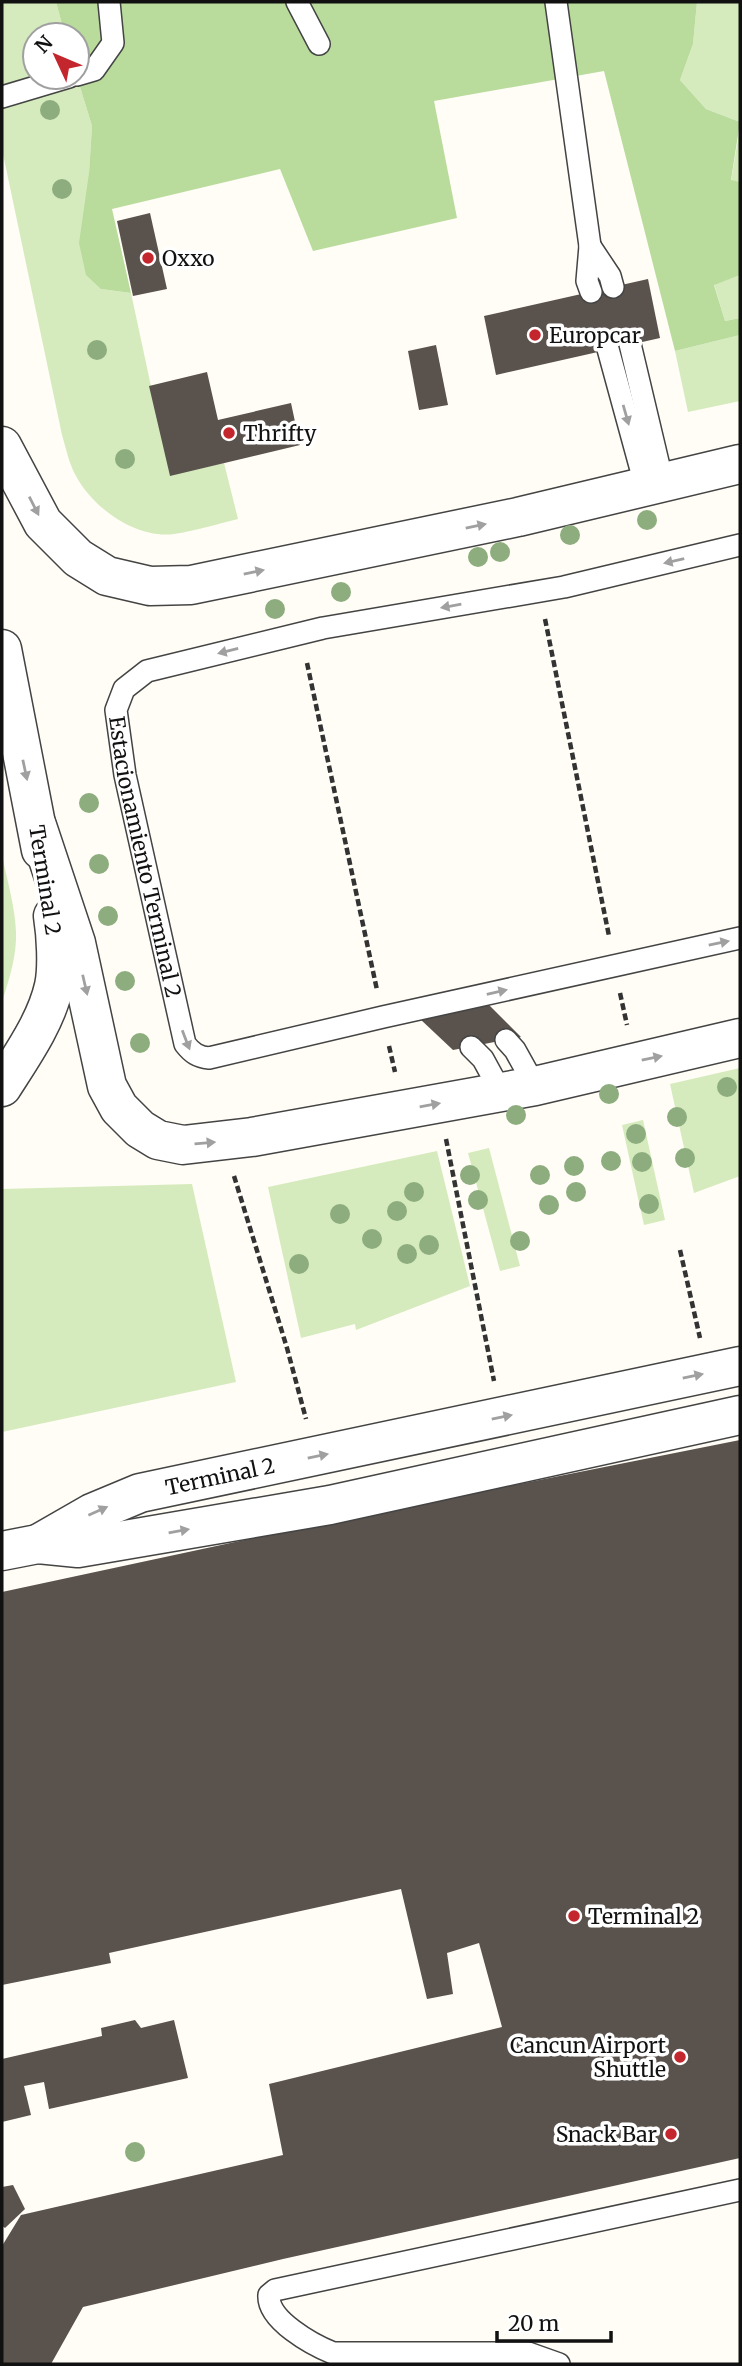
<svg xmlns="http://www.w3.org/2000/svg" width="742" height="2366" font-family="Merriweather,serif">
  <rect width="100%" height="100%" fill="#fffdf5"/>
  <g fill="#d5ebbd">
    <path d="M2,2h54l9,33h-30v42h42l15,49 -3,47 12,116 30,4 39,182 54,-12 14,56c-21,5 -43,12 -64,15 -38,5 -81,-26 -98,-58 -7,-12 -10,-28 -14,-41l-60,-286z"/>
    <polygon points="697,2 740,2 740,122 706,109 680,80 693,44"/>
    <polygon points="740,127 740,182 731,181"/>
    <polygon points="740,275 740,318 725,321 714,284"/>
    <polygon points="740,335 740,401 688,412 675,351"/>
    <path d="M2,855c5,25 13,51 14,77 1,23 -7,48 -14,70z"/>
    <polygon points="740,1068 740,1176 694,1193 670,1084"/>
    <polygon points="643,1120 665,1220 644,1225 622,1125"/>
    <polygon points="489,1148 520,1266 500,1271 468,1153"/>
    <polygon points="437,1151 470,1286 356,1330 355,1324 301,1338 268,1187"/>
    <polygon points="192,1184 236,1382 2,1432 2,1189"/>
  </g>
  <polygon fill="#b9dc9c" points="56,2 697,2 693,44 680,80 706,109 740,122 731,180 740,182 740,275 714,285 725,321 740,318 740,335 675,351 604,71 434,101 457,218 313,251 280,169 112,209 131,293 101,289 86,275 79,243 89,173 92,126 77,77 77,35 65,35"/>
  <g fill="#5a524d">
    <polygon points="150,213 167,289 133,296 117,221"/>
    <polygon points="648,279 660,338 496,375 484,316"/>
    <polygon points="436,345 448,405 419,410 408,351"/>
    <polygon points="207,372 218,420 291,403 300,445 170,476 149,386"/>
    <polygon points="489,1005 521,1037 453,1050 419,1018"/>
    <polygon points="740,1440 740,2158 283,2259 83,2307 51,2364 2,2364 2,2246 21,2215 283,2155 269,2084 502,2027 479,1943 447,1953 453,1994 427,1999 401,1889 109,1953 111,1963 2,1985 2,1592 333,1521"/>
    <polygon points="135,2020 141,2028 174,2020 188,2078 49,2109 44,2082 24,2086 31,2115 2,2122 2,2059 102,2036 101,2028"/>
    <polygon points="13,2185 25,2209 5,2228 2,2226 2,2187"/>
  </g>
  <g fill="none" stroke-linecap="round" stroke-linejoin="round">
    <defs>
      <g id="lane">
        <polyline points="297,2 319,44"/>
        <polyline points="556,2 590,246"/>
        <polyline points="77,75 94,70 113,43 109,2"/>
        <polyline points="2,97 69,77"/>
        <polyline points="591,292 587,281 590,246 610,276 613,287"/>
        <polyline points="630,344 663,483"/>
        <polyline points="608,349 646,488"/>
        <path id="s1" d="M740,545l-176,42 -241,41 -176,43 -23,18 -8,21 9,65 60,269c7,9 13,13 24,14l174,-41 357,-79"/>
        <polyline points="506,1040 515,1050 535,1086"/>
        <polyline points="471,1047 483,1059 501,1092"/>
        <path d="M559,2364l-31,-11h-195c-20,-8 -66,-33 -64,-58l6,-5 465,-100"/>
      </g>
      <g id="street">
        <polyline points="2,446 43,523 78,558 107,576 150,586 191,585 518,517 740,464"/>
        <polyline points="2,649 41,850"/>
        <polyline points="37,826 76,943 107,1086 119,1108 140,1129 158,1140 183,1145 252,1137 535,1086 740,1038"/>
        <path d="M2,1087c19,-30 44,-65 52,-101 4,-19 2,-51 -1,-70"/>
        <path id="s2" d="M38,1544l54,-31 48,-20 600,-127"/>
        <polyline points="2,1551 38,1544 78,1548 330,1505 740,1415"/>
      </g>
    </defs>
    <use href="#lane" stroke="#444" stroke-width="24"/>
    <use href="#street" stroke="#444" stroke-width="41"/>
    <g stroke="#333" stroke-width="4.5" stroke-dasharray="7 3.5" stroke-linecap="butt">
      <polyline points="545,619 609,936"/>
      <polyline points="307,663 377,990"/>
      <polyline points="620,993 627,1025"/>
      <polyline points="389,1046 395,1072"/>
      <polyline points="446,1139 494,1381"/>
      <polyline points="234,1176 287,1348 306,1419"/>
      <polyline points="680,1250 700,1338"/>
    </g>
    <use href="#lane" stroke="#fff" stroke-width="21"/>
    <use href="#street" stroke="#fff" stroke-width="38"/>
  </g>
  <g fill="#8dad7f">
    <circle cx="50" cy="110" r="10"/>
    <circle cx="62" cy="189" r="10"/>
    <circle cx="97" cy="350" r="10"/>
    <circle cx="125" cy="459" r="10"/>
    <circle cx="647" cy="520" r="10"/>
    <circle cx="570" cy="535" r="10"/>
    <circle cx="500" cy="552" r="10"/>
    <circle cx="478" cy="557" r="10"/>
    <circle cx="341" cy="592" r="10"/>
    <circle cx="275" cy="609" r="10"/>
    <circle cx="89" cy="803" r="10"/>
    <circle cx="99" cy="864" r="10"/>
    <circle cx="108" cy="916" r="10"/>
    <circle cx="125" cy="981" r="10"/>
    <circle cx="140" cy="1043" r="10"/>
    <circle cx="727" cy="1087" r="10"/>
    <circle cx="609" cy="1094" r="10"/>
    <circle cx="516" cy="1115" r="10"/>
    <circle cx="677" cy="1117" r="10"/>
    <circle cx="636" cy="1134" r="10"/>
    <circle cx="685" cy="1158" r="10"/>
    <circle cx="611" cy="1161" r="10"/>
    <circle cx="642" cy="1162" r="10"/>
    <circle cx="574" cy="1166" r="10"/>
    <circle cx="470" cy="1175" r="10"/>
    <circle cx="540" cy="1175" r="10"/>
    <circle cx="414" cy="1192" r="10"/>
    <circle cx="576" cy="1192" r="10"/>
    <circle cx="478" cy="1200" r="10"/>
    <circle cx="649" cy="1204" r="10"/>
    <circle cx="549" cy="1205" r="10"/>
    <circle cx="397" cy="1211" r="10"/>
    <circle cx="340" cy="1214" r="10"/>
    <circle cx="372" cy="1239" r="10"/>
    <circle cx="520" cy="1241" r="10"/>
    <circle cx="429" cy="1245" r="10"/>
    <circle cx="407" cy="1254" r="10"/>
    <circle cx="299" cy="1264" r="10"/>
    <circle cx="135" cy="2152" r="10"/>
  </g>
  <defs><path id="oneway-solid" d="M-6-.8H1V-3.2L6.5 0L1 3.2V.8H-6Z" transform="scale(1.75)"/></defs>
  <g fill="#a0a0a0">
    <use href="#oneway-solid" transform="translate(626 415) rotate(74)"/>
    <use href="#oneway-solid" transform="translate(34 506) rotate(63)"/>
    <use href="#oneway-solid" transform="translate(476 526) rotate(-12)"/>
    <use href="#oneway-solid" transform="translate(674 561) rotate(167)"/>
    <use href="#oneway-solid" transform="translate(254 572) rotate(-12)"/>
    <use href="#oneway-solid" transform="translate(451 606) rotate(170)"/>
    <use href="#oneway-solid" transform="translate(228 651) rotate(166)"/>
    <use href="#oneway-solid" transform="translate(25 770) rotate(78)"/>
    <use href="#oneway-solid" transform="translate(719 943) rotate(-12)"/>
    <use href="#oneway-solid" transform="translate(85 985) rotate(77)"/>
    <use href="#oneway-solid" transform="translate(497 992) rotate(-13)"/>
    <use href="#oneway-solid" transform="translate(186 1040) rotate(69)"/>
    <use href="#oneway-solid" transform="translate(652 1058) rotate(-12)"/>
    <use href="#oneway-solid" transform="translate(430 1105) rotate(-10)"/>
    <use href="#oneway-solid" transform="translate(205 1143) rotate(-5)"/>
    <use href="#oneway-solid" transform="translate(693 1376) rotate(-12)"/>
    <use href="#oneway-solid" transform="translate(502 1417) rotate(-12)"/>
    <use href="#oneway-solid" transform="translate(318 1456) rotate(-12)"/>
    <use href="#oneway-solid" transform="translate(98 1511) rotate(-24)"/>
    <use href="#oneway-solid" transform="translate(179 1531) rotate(-10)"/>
  </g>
  <g fill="#c4262e" stroke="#fff" stroke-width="2.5">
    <circle cx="148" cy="258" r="7"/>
    <circle cx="535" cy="335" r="7"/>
    <circle cx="229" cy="433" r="7"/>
    <circle cx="574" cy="1916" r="7"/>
    <circle cx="680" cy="2057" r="7"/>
    <circle cx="671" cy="2134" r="7"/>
  </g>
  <g text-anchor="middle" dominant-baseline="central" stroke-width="7" stroke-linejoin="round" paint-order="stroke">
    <g font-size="21" fill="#111" stroke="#fff" text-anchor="start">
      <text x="162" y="258">Oxxo</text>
      <text x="549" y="335">Europcar</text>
      <text x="243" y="433">Thrifty</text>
      <text x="588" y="1916">Terminal 2</text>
      <text x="666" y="2045" text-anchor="end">Cancun Airport<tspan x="666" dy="24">Shuttle</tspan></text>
      <text x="657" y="2134" text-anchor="end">Snack Bar</text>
    </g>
    <g font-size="21" fill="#111" stroke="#fff">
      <text stroke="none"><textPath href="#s1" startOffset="808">Estacionamiento Terminal 2</textPath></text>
      <text transform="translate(45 880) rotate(81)">Terminal 2</text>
      <text stroke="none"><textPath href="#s2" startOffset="196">Terminal 2</textPath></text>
    </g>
  </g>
  <rect width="742" height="2366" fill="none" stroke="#111111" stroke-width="7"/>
  <g transform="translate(56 56) rotate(314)"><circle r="33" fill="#ffffff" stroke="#a0a0a0" stroke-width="2"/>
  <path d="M0-5L12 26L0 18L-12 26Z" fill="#c4262e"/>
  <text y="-10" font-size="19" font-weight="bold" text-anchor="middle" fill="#111111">N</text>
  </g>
  <path d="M497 2331v10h114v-10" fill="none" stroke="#111111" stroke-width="3.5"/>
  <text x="508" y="2331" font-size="21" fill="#111111" stroke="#ffffff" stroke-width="5" paint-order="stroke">20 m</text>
</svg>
